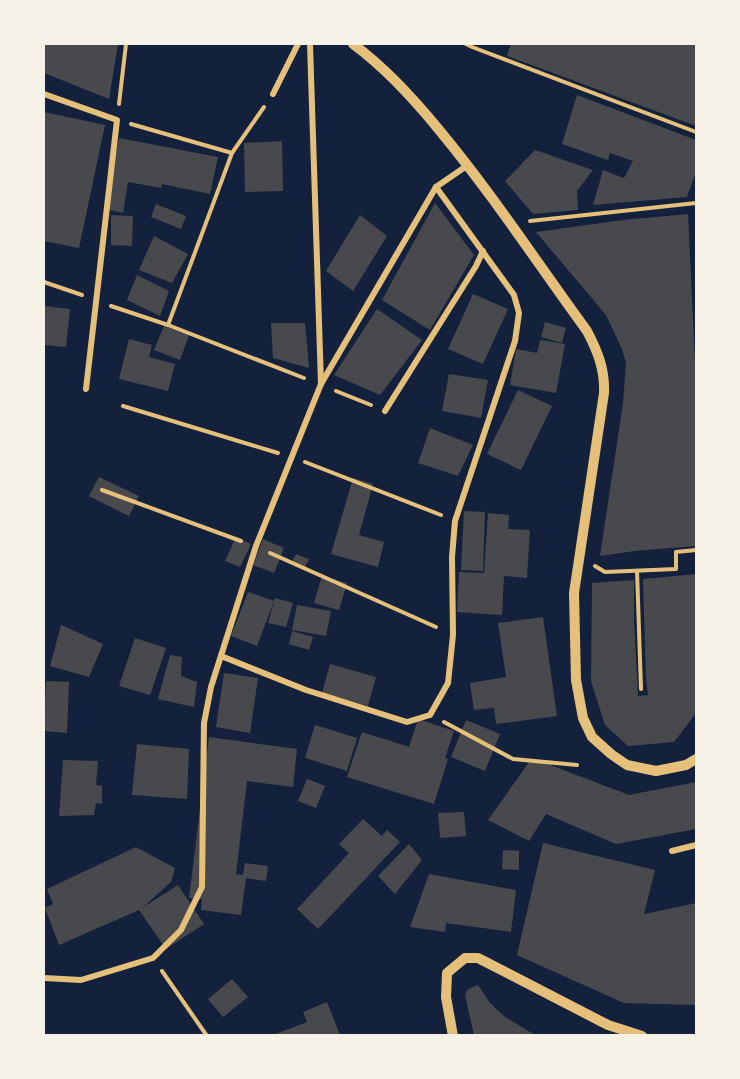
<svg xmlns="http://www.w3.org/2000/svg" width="740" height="1079" font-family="Poppins,sans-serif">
  <rect width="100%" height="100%" fill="#14213d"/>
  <g fill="#48494c">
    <polygon points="44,44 118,44 109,99 44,73"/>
    <polygon points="511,44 696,44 696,126 507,56"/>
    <polygon points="577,95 696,140 696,172 687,197 593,205 603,170 624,178 633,161 610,153 608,160 562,144"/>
    <polygon points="44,112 105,125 79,248 44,241"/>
    <polygon points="119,138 218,157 210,194 162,184 161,188 128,182 123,213 106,209"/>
    <polygon points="282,141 283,191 245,192 244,143"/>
    <polygon points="535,150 593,170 577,191 578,210 533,214 505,181"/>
    <polygon points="435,203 474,255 430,330 382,300"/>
    <polygon points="156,204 186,216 181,229 151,217"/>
    <polygon points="688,214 695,362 696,546 635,551 600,556 623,403 626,363 622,349 606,315 536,232 623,220"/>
    <polygon points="111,215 133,216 132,246 111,245"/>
    <polygon points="360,215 387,236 353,291 326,271"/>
    <polygon points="154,236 188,254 172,283 139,270"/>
    <polygon points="137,275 169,291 160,316 127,300"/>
    <polygon points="473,294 508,309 483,364 448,349"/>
    <polygon points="44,306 70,309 66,347 44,345"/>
    <polygon points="377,309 422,340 380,395 334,375"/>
    <polygon points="545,322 566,328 562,343 541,337"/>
    <polygon points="271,323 305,323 309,368 273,358"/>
    <polygon points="164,326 189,335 180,360 154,350"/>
    <polygon points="129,339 152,345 149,357 175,364 168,391 119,379"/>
    <polygon points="540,340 565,344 556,393 510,385 516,349 537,353"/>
    <polygon points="449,374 488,380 481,418 442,411"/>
    <polygon points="518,390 552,406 521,470 487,454"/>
    <polygon points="430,428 473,445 458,476 418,463"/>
    <polygon points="99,477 139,496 129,516 89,496"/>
    <polygon points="353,478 373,484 359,535 384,542 378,567 331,554"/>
    <polygon points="464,511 485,512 483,571 461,570"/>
    <polygon points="488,513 509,515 508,529 530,530 527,578 504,576 502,615 457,612 459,572 484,573"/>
    <polygon points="236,537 251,544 240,567 225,561"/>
    <polygon points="263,539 284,548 274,573 253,565"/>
    <polygon points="296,554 309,559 304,569 291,564"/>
    <polygon points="696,574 696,713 674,742 628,746 605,725 591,681 592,583 634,580 634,620 638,696 648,695 646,678 643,579"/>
    <polygon points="322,576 347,583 339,610 314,603"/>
    <polygon points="248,592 274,601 257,646 231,636"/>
    <polygon points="275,598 293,603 286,627 268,623"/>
    <polygon points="297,605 331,611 326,636 292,630"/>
    <polygon points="543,617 557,716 496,724 494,708 474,710 470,683 506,677 498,623"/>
    <polygon points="61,625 103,644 89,677 50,666"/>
    <polygon points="292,631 313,637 309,650 289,644"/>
    <polygon points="135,638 166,648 150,695 119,686"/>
    <polygon points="170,655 182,657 181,676 197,682 194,707 158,699"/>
    <polygon points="330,664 376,677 368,706 322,693"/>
    <polygon points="224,673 258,678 250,733 216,727"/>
    <polygon points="46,681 69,682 67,733 44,731"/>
    <polygon points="418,719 454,731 445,758 448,759 434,804 347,777 362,732 409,747"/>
    <polygon points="466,720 500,734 485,771 451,757"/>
    <polygon points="315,725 357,738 347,771 305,758"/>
    <polygon points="209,737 297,749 293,787 247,781 236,874 243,875 245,863 268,866 266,881 246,878 241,915 201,910 202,899 189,898"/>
    <polygon points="137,744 189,749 187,799 132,795"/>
    <polygon points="532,758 629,795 696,782 696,829 616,844 546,814 529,841 488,820"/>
    <polygon points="63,760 98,761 96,785 102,786 102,804 96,803 94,815 59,816"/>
    <polygon points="307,779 325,786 316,808 298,801"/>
    <polygon points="464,812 466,836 440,838 438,813"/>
    <polygon points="363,819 382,836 387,830 400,842 318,929 297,909 349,853 339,844"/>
    <polygon points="543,843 655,870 644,914 696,903 696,1005 624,1003 517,955"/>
    <polygon points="409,844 422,860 395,894 378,876"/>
    <polygon points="136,847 175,868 171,882 142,908 178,885 204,924 166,949 139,910 59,945 45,908 53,904 47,889"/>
    <polygon points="503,850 519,851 519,870 502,869"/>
    <polygon points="429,874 516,890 511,932 446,923 445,932 410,927"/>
    <polygon points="232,979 248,997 223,1017 208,999"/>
    <polygon points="478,985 490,1003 505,1017 535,1035 474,1035 465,995 468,989"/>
    <polygon points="327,1002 340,1035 273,1035 307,1022 303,1012"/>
  </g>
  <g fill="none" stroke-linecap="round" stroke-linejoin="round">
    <g stroke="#e5c07b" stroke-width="4">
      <polyline points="466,44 472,47 696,132"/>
      <polyline points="119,104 126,44"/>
      <polyline points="131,124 232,153"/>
      <polyline points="530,221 696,203"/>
      <polyline points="44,282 82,295"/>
      <polyline points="111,306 168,325 304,378"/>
      <polyline points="168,325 232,153 264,107"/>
      <polyline points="336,391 371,405"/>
      <polyline points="123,406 278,453"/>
      <polyline points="305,462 441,515"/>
      <polyline points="102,490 241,541"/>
      <polyline points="270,553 436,627"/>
      <polyline points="595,566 605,572 676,569 676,552 696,550"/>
      <polyline points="637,571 641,689"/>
      <polyline points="444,722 513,759 577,765"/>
      <polyline points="162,971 207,1036"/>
    </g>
    <g stroke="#e5c07b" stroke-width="6">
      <polyline points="310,44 321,384"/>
      <polyline points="44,94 117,120 86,389"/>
      <polyline points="273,94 298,44"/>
      <polyline points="385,411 476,266 483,251"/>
      <polyline points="221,656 306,690 407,722 430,715 448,683 453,635 452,557 455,521 515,341 519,313 514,295 436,187"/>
      <polyline points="672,851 696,845"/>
      <polyline points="44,978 81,980 153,958 181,930 202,887 204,723 211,687 256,546 321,384 436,187 468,165"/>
    </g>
    <g stroke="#e5c07b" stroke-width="10">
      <path d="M353,44c34,25 61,55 87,87 53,64 98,133 147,200 11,21 18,39 17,62l-30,200 2,87 7,38 9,19 19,17 16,11 29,6 30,-6 10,-6"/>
      <polyline points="453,1036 446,997 447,973 465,958 478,958 608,1025 642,1036"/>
    </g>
  </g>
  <rect width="740" height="1079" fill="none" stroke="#f6f1e7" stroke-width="90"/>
</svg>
